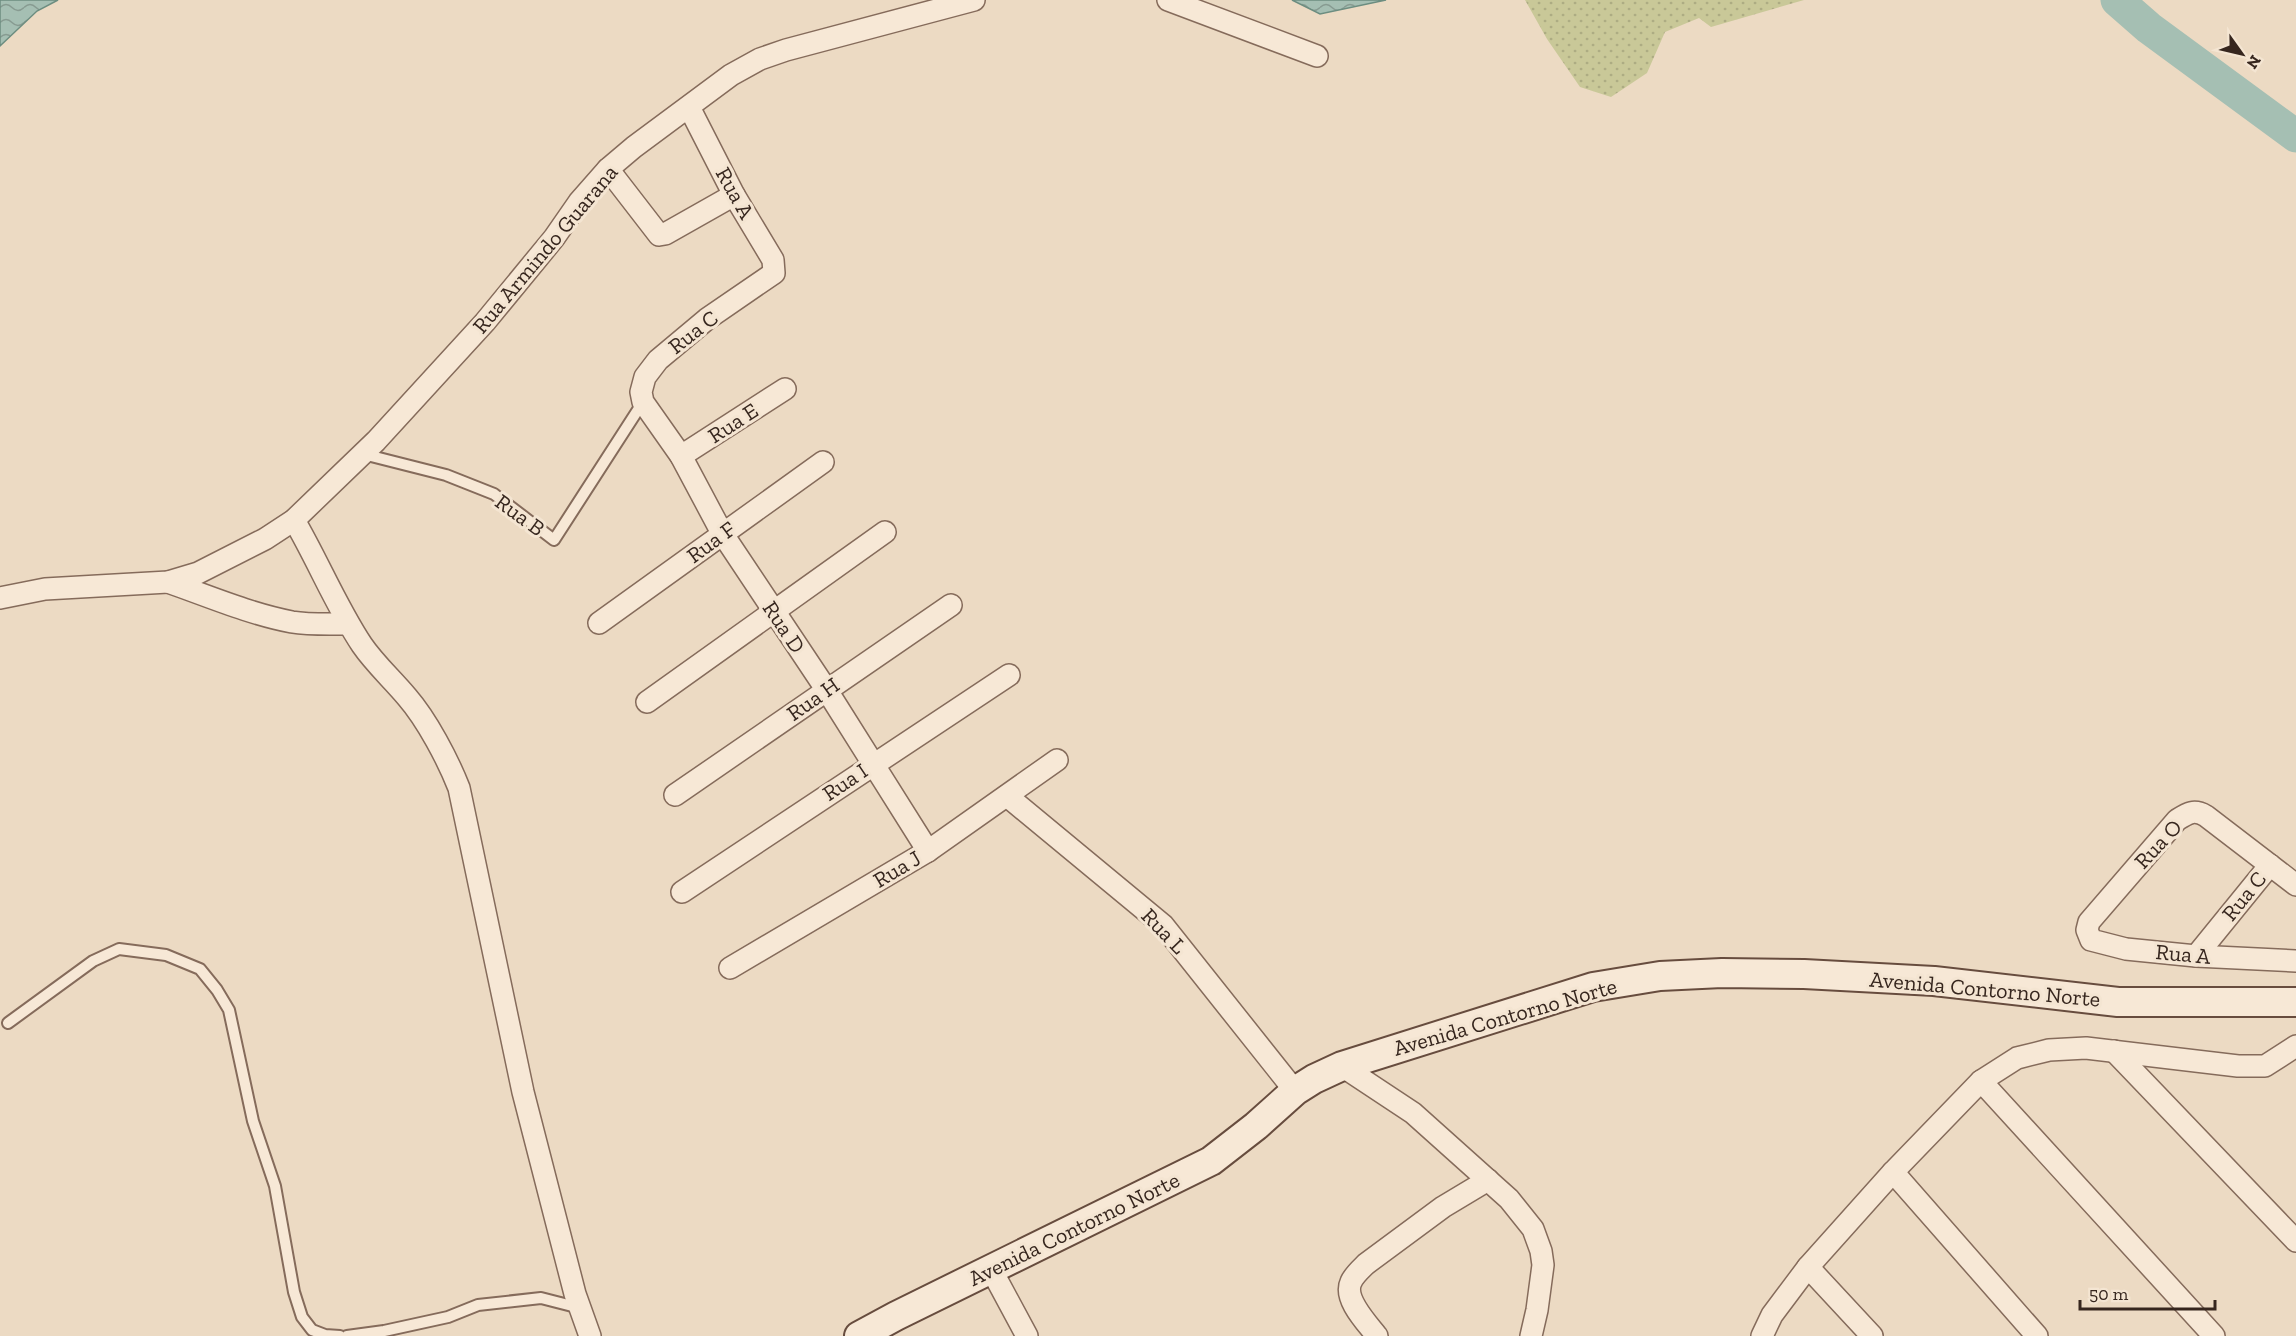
<svg xmlns="http://www.w3.org/2000/svg" width="2296" height="1336" font-family="'Zilla Slab',serif">
  <defs>
    <pattern id="park-dots" width="8" height="8" patternUnits="userSpaceOnUse" patternTransform="scale(1.5)"><rect width="8" height="8" fill="#c9c898"/><path d="M2 2h.1M6 6h.1" fill="none" stroke="#adac83" stroke-width="1.8" stroke-linecap="round"/></pattern>
    <pattern id="water-waves" width="16" height="10" patternUnits="userSpaceOnUse" patternTransform="scale(1.5)"><rect width="16" height="10" fill="#a5bfb3"/><path d="M0 5q4-4 8 0t8 0" fill="none" stroke="#879b91"/></pattern>
  </defs>
  <rect width="100%" height="100%" fill="#ecdac3"/>
  <polygon fill="url(#park-dots)" points="1525,0 1804,0 1711,27 1699,18 1665,32 1647,73 1611,97 1580,87 1547,39"/>
  <g fill="url(#water-waves)" stroke="#6c8d80" stroke-width="1.5">
    <polygon points="0,0 58,0 37,11 0,46"/>
    <polygon points="1292,0 1386,0 1320,14"/>
  </g>
  <g fill="none" stroke-linecap="round" stroke-linejoin="round">
    <polyline stroke="#a5bfb3" stroke-width="33" points="2117,0 2149,28 2296,136"/>
    <defs>
      <g id="lane">
        <polyline points="363,454 446,475 494,494 554,540 643,402"/>
        <polyline points="8,1023 93,961 119,949 166,955 200,969 217,990 229,1010 253,1121 275,1186 294,1292 302,1317 312,1330 325,1335 340,1336"/>
        <polyline points="347,1336 384,1331 448,1317 478,1305 541,1298 580,1308"/>
      </g>
      <g id="street">
        <polyline points="1168,0 1317,56"/>
        <polyline points="689,107 734,195 773,260 774,273 707,319 658,360 645,377 641,392 643,402 681,456 722,533 826,689 928,851"/>
        <polyline points="608,169 659,235 665,234 734,195"/>
        <polyline points="681,456 785,389"/>
        <path d="M294,520c24,41 42,86 68,125 13,19 30,34 45,52 20,23 41,63 52,91l64,304 52,202 15,42"/>
        <path d="M168,582c40,14 82,32 124,40 18,3 37,2 56,2"/>
        <polyline points="0,598 45,589 168,582 198,573 265,539 294,520 376,441 485,322 554,238 579,202 608,169 634,147 731,75 760,59 786,50 974,0"/>
        <polyline points="599,623 823,462"/>
        <polyline points="647,702 885,532"/>
        <polyline points="675,795 951,605"/>
        <polyline points="1007,796 1163,925 1295,1091"/>
        <path d="M2296,885l-90,-69c-12,-7 -18,-3 -29,4l-88,102 -2,8 4,10 35,9 70,7 100,5"/>
        <polyline points="682,892 1009,675"/>
        <polyline points="2196,956 2270,865"/>
        <polyline points="730,968 928,851 1057,760"/>
        <polyline points="2114,1051 2296,1241"/>
        <polyline points="1342,1066 1413,1113 1509,1199 1533,1229 1541,1251 1543,1265 1537,1310 1531,1336"/>
        <polyline points="1981,1081 2214,1336"/>
        <polyline points="1893,1172 2037,1336"/>
        <polyline points="1808,1267 1872,1336"/>
        <polyline points="991,1269 1027,1336"/>
        <path d="M1377,1336c-10,-13 -34,-37 -26,-54 3,-7 10,-13 15,-18l77,-57 45,-27"/>
        <polyline points="1762,1336 1772,1315 1808,1267 1893,1172 1981,1081 2017,1058 2049,1050 2086,1048 2238,1066 2265,1066 2296,1046"/>
      </g>
      <polyline id="secondary" points="859,1336 896,1316 1211,1161 1256,1126 1295,1091 1314,1079 1342,1066 1593,987 1660,976 1722,973 1804,974 1934,981 2118,1002 2296,1002"/>
    </defs>
    <use href="#lane" stroke="#856b5b" stroke-width="14"/>
    <use href="#street" stroke="#856b5b" stroke-width="24"/>
    <use href="#secondary" stroke="#674c3e" stroke-width="32"/>
    <use href="#lane" stroke="#f7e8d6" stroke-width="10"/>
    <use href="#street" stroke="#f7e8d6" stroke-width="21"/>
    <use href="#secondary" stroke="#f7e8d6" stroke-width="28"/>
  </g>
  <g text-anchor="middle" dominant-baseline="central" stroke-width="6" stroke-linejoin="round" paint-order="stroke">
    <g font-size="22" fill="#36261e" stroke="#f4e5d2">
      <text transform="translate(735 193) rotate(61)">Rua A</text>
      <text transform="translate(545 249) rotate(-50)">Rua Armindo Guarana</text>
      <text transform="translate(693 332) rotate(-38)">Rua C</text>
      <text transform="translate(733 423) rotate(-33)">Rua E</text>
      <text transform="translate(520 515) rotate(36)">Rua B</text>
      <text transform="translate(711 542) rotate(-36)">Rua F</text>
      <text transform="translate(784 627) rotate(56)">Rua D</text>
      <text transform="translate(813 699) rotate(-35)">Rua H</text>
      <text transform="translate(845 782) rotate(-34)">Rua I</text>
      <text transform="translate(2158 844) rotate(-47)">Rua O</text>
      <text transform="translate(897 869) rotate(-31)">Rua J</text>
      <text transform="translate(2244 896) rotate(-51)">Rua C</text>
      <text transform="translate(1164 931) rotate(46)">Rua L</text>
      <text transform="translate(2183 954) rotate(5)">Rua A</text>
      <text transform="translate(1985 989) rotate(5)">Avenida Contorno Norte</text>
      <text transform="translate(1505 1017) rotate(-16)">Avenida Contorno Norte</text>
      <text transform="translate(1074 1229) rotate(-26)">Avenida Contorno Norte</text>
    </g>
  </g>
  <g transform="translate(2242 54) rotate(124)" stroke="#f4e5d2" stroke-width="4.5" paint-order="stroke">
  <path d="M0-4.5L10 22L0 15L-10 22Z" fill="#36261e"/>
  <text y="-9" font-size="16" font-weight="bold" text-anchor="middle" fill="#36261e">N</text>
  </g>
  <path d="M2080 1300v9h135v-9" fill="none" stroke="#36261e" stroke-width="3"/>
  <text x="2089" y="1300" font-size="18" fill="#36261e" stroke="#f4e5d2" stroke-width="4.5" paint-order="stroke">50 m</text>
</svg>
